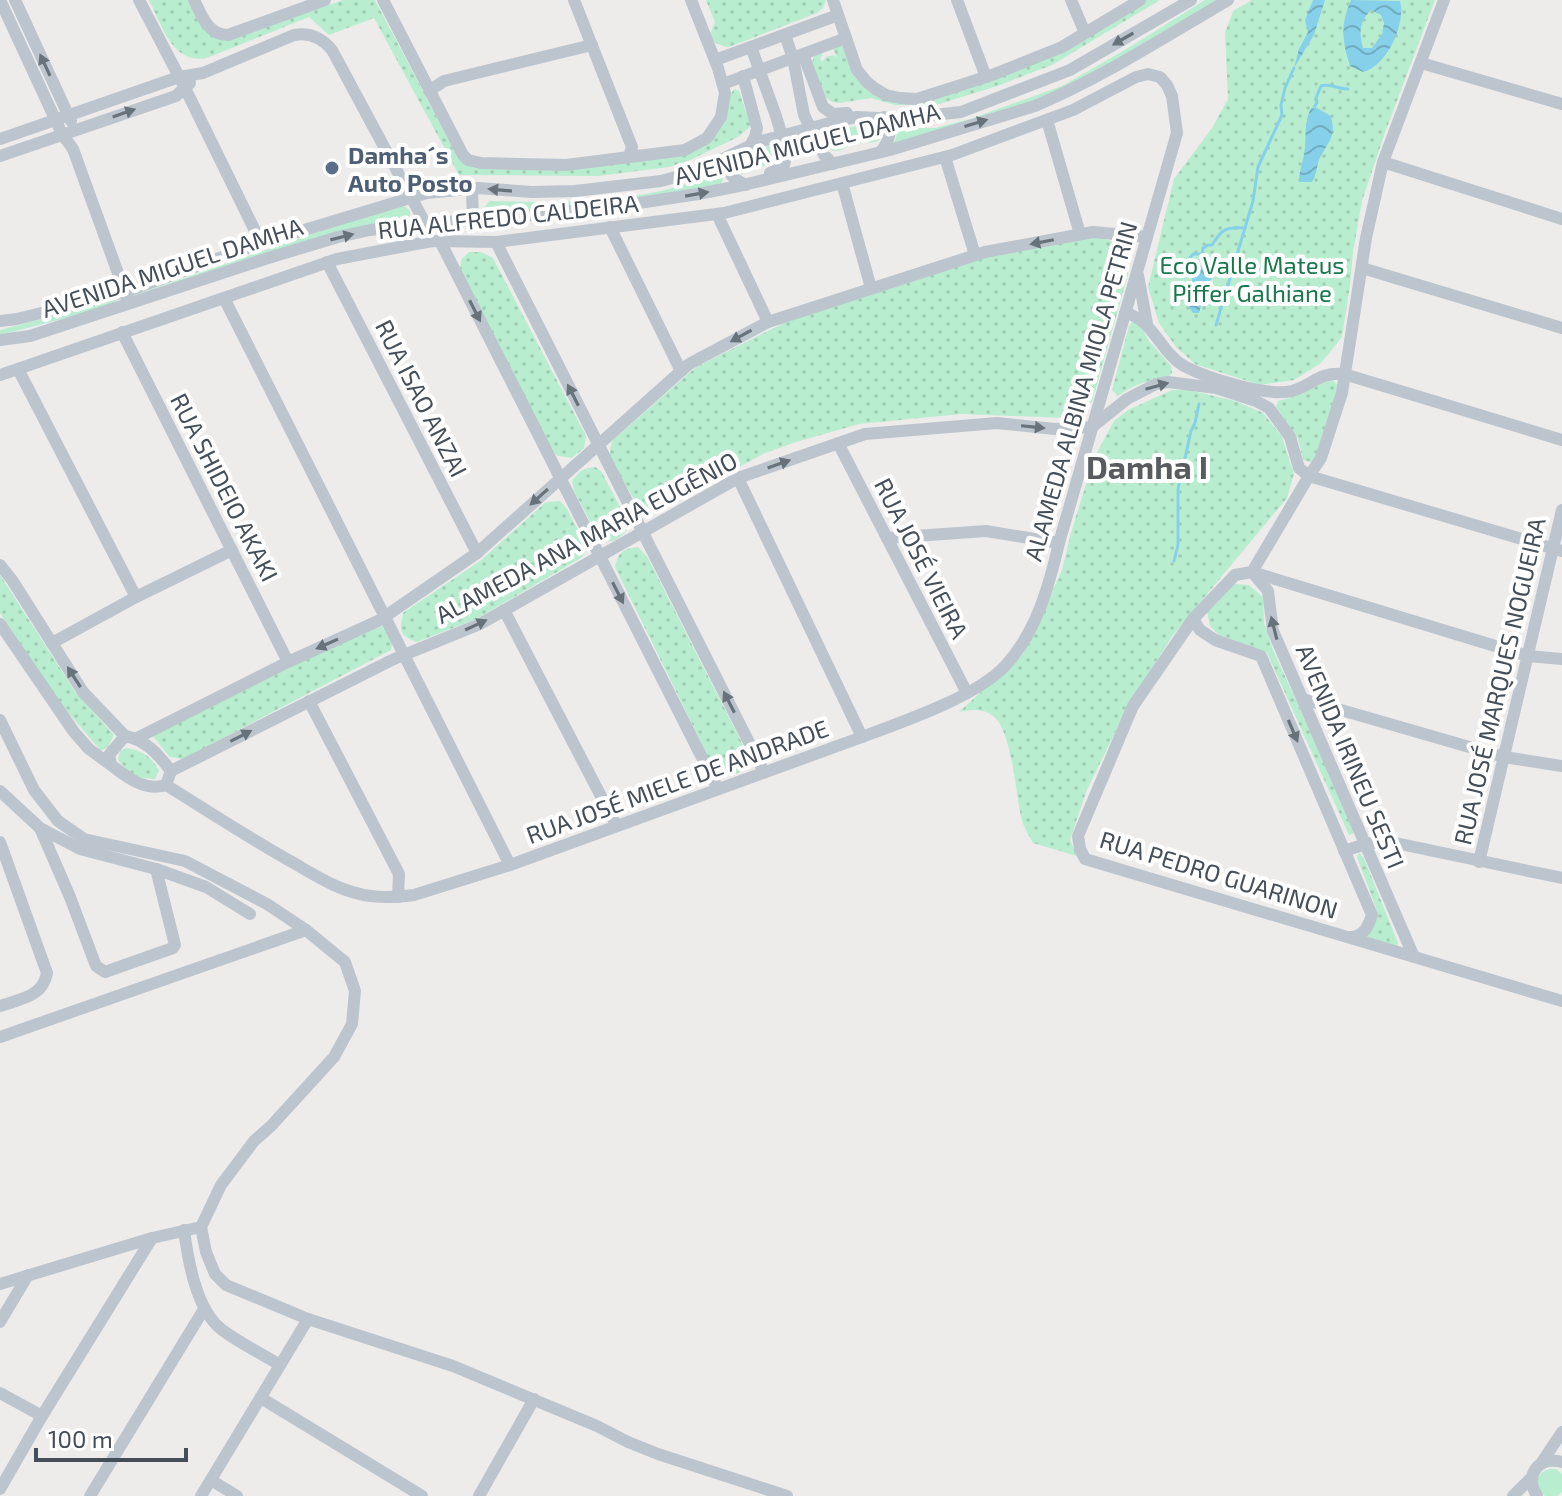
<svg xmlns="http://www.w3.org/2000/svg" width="1562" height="1496" font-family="'Exo 2',sans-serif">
  <defs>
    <pattern id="park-dots" width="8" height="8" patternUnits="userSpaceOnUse" patternTransform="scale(2)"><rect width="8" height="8" fill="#b9edcf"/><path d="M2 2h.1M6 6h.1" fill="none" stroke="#a0cdb4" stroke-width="1.8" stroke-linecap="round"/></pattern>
    <pattern id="water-waves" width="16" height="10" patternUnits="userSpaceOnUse" patternTransform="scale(2)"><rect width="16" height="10" fill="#86d1e9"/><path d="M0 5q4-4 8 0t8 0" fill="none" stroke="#6facc0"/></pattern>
  </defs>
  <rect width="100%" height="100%" fill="#eeebeb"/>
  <g fill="#b9edcf">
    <polygon points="1205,0 1217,0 1132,53 1031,104 893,144 896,138 897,129 899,128 935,128 970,119 1062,86 1128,48"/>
    <path d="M863,126c8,0 14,0 20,6 -1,2 0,4 -2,6 -5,7 -18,4 -26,5 -9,3 -15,11 -24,7 -7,-3 -8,-10 -11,-16l13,-5z"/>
    <path d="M769,145c9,2 14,9 7,17l-35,12 -6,-4 1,-7 24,-11z"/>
    <path d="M717,169l5,2 2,7 -4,7 -24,7 -211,22c-1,-6 0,-9 5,-13 59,2 130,2 187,-14 14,-5 27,-12 40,-18z"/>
    <polygon points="399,206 405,207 410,211 410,217 407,222 134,301 132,296 324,230"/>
    <polygon points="115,300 117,305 0,335 0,330"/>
    <path d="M1550,1469h6l6,5v18l-5,4h-12l-7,-7c-1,-11 0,-17 12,-20z"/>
  </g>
  <g fill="url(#park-dots)">
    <path d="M149,0h40l11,22 32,16 111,-38h32l81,154 5,7 12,5 221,-16 40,-61 5,2 12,35 -13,11 -50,24 -19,6 -71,9 -139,-1 -85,-157 -45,17 -20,-18 -102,41c-35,7 -45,-33 -58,-58z"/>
    <path d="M706,0h120l-3,8 -6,5 -88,34c-8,-1 -20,-5 -18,-15 1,-4 3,-7 4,-10z"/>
    <polygon points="1146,0 1160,0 1052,65 1000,85 936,105 895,105 871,98 840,103 832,102 825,97 812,62 814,56 821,53 823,55 820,58 822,62 826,57 833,55 837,57 833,49 842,45 854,73 896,101 1080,41"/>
    <polygon points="1252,0 1435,0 1386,130 1362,201 1353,252 1350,285 1342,337 1321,363 1294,380 1260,385 1195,364 1176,347 1159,323 1148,287 1174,179 1212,128 1228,99 1225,33 1233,11"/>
    <path d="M1081,238c6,0 15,-1 21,0 17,3 24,21 26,36l-36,128 -27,16 -104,-4 -102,10 -63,18 -31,11 -109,59 -15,-1 -32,-54 3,-16 84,-74 90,-45 200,-65z"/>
    <polygon points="469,252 481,252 493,258 586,436 584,448 572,458 558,456 551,451 460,271 461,260"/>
    <path d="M1133,321l8,6 8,14 22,25 1,7 -4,5c-18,1 -35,7 -50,18l-6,-6 17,-64z"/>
    <polygon points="1327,380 1332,380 1337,384 1337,391 1316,460 1311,462 1303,460 1298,439 1276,407 1278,401 1303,394"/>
    <path d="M1172,390h16l47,11 28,12 19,24 12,37 -7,24 -114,137 -44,69 -43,88 -16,48 7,16 -44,-13c-4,-8 -9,-15 -11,-23 -7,-24 -9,-94 -32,-106 -10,-6 -20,-4 -31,-2l64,-58 39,-84 9,-37 23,-75 20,-37 14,-11z"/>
    <path d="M595,467l6,4 25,47 1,12c-10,10 -14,14 -28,9l-25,-48 -2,-10c7,-10 11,-13 23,-14z"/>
    <path d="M560,501l7,8 21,40 -7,9 -105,61 -59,23c-19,-7 -17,-11 -14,-29l77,-52 66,-59z"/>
    <path d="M638,547l10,11 98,193 2,8 -4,11c-12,6 -17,8 -29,1l-100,-204c3,-15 8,-18 23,-20z"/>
    <polygon points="0,575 76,693 114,735 108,747 101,751 59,702 0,613"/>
    <polygon points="1233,584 1249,585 1263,597 1264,622 1273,650 1357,832 1349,835 1267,653 1262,650 1219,635 1210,626 1207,612"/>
    <polygon points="384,626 393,639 391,650 183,759 170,757 152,735 162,728 369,630"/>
    <path d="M127,748c16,3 25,9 32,23l-4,8c-18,0 -26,-6 -37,-19l2,-9z"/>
    <polygon points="1359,853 1364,858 1398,943 1397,947 1366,937 1376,908 1357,857"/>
  </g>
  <g fill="url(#water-waves)" fill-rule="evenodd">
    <polygon points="1313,0 1325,0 1314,35 1294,68 1299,49 1308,32 1305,20"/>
    <path d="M1351,0l49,1c1,5 2,9 1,13 -1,21 -17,53 -38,58l-13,-6c-8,-27 -10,-40 1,-66zM1371,10l10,5 3,8 -2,11 -10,14h-9c-4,-16 -4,-26 8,-38z"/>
    <path d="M1311,108h6l14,8c5,21 -1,23 -10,40 -5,8 -3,17 -9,26h-13c0,-10 3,-17 5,-27 3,-17 -1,-31 7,-47z"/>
    <path d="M1203,265l9,7v5l-8,17 -5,19h-6l-3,-4c-1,-10 2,-34 5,-43z"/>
  </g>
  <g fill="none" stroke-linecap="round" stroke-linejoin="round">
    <g stroke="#86d1e9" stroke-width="3">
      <path d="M1314,108l3,-6 -1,-4 5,-12c9,-3 17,3 27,3"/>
      <path d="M1193,270l-4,-7v-4l4,-5h9l1,-6 5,-3h4c10,-16 13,-18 33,-17"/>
      <polyline points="1216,325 1253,201 1258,167 1282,115 1281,105 1285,88 1294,68"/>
      <polyline points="1174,561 1178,545 1178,489 1191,431 1195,423 1199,404"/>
    </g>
    <g stroke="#bcc5ce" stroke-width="12">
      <polyline points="0,0 62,134 73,149 127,298"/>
      <polyline points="15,0 71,121"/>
      <polyline points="139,0 185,88 261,243"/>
      <path d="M194,0c8,16 14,35 34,35l97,-35"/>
      <polyline points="383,0 463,155 468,160 481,163 566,165 685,150 707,138 721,117 725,93 718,68 691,0"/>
      <polyline points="574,0 632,147 629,157"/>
      <polyline points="833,0 857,70 866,81 874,88 886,95 900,98 917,99 992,75 1062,47 1140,0"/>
      <polyline points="957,0 986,77"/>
      <polyline points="1071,0 1085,33"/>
      <polyline points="785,35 793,58 804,115 824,155 833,164"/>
      <polyline points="751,47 776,116 787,153 784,165 781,168 770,173"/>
      <polyline points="803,54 823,107 833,114 847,113"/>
      <polyline points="715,60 838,15"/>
      <polyline points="1421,63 1562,104"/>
      <polyline points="743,76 757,128 755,137 750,146"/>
      <polyline points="723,84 846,38"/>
      <polyline points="429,91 444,81 592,45"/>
      <polyline points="1047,120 1080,234"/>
      <path d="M0,139l179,-62 24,-4 91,-38c16,-3 28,3 38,15l93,173"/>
      <path d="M881,152c8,-12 11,-19 8,-33l-5,-2"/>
      <path d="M731,155c-9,14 1,24 15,30"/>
      <polyline points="0,156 176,96 190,83"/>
      <polyline points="945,157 975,255"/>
      <polyline points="1383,162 1562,219"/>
      <polyline points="842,183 871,288"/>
      <polyline points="472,189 473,220"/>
      <polyline points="717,214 768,322"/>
      <polyline points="610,227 681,371"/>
      <polyline points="440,241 718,789"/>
      <polyline points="496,242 764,772"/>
      <polyline points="327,262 477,553"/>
      <polyline points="1362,268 1562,328"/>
      <polyline points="1138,275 1147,324"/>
      <polyline points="224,298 510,865"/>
      <path d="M1125,313c28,6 35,39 59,53 23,12 83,31 108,25 22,-6 25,-19 52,-17l218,66"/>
      <polyline points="0,321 17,319 125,292 261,243 427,193 478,188 532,192 575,191 661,181 698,171 758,142 837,121 857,117 898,119 961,112 1070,70 1191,0"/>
      <polyline points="122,332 288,662"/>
      <path d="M0,340l30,-4 235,-77 73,-22 32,-7 55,-7 70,-4 124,-13 79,-12 41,-8 151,-36 145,-44c68,-29 130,-69 193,-106"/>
      <polyline points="18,369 136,597"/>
      <path d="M0,375l337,-116 95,-18 64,1 228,-29 228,-58 121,-45 63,-33 12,-3 12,3 7,8 5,11 5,37 -118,410c-10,43 -23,90 -54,123 -29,31 -103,56 -143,71l-352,128 -96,30c-15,2 -29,3 -43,1 -29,-3 -55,-20 -79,-34 -43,-24 -84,-51 -126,-77"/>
      <polyline points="838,443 967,693"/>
      <polyline points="738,478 862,737"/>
      <polyline points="887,538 986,531 1059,543"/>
      <polyline points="0,565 12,580 83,692 125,736"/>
      <polyline points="1252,572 1309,476 1321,458 1342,393 1366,238 1383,162 1444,0"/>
      <polyline points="1252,572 1268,591 1273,631 1414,957"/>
      <polyline points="504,610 616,825"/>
      <path d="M1193,619l7,11 15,10 46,16 111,259c-4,12 -9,23 -23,22"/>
      <polyline points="0,624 74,732 89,749 111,765"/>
      <polyline points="52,643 136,597 232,550"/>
      <polyline points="1562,659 1528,656 1252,572 1235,575 1193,619 1133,706 1078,836 1080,849 1085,859 1562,1001"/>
      <polyline points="1303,699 1504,757 1562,766"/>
      <polyline points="309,701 399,874 398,897"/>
      <polyline points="0,720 34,790 58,821 84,839 185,861 267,904 306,930 345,962 355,991 352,1024 334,1057 271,1126 254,1141 221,1185 201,1227 206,1252 215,1274 226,1285 308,1319 453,1366 597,1426 628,1442 658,1454 787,1496"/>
      <path d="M125,736c21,4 33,18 46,35l-5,14c-21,7 -39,-8 -55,-20l-2,-10z"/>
      <polyline points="137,738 288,662 380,620 477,553 689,364 768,322 985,252 1093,232 1147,237"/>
      <polyline points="171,771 394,659 480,624 738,478 865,434 997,423 1055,429 1092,427 1127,399 1156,384 1168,382 1216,388 1256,401 1269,408 1290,437 1299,468 1309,476 1562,551"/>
      <polyline points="0,791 40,828 80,849 156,869 206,887 250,914"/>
      <polyline points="40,828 70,897 96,966 105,972 173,948 175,945 156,869"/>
      <path d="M0,842l47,131c-4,24 -27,26 -47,33"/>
      <polyline points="1344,851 1366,844 1386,841 1562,878"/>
      <polyline points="1479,862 1562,510"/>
      <polyline points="0,1037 306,930"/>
      <path d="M184,1230c4,30 12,79 37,99 18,14 40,24 59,36"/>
      <polyline points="0,1284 152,1238 201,1227"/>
      <polyline points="0,1322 28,1275"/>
      <polyline points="0,1393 42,1416"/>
      <polyline points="261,1398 422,1496"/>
      <polyline points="1542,1462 1562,1432"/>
      <polyline points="211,1480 237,1496"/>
      <polyline points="0,1489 42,1416 152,1238"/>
      <polyline points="90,1496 204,1309"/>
      <polyline points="201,1496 308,1319"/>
      <polyline points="479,1496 534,1399"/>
      <polyline points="1513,1496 1532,1477"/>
      <path d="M1537,1496c-13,-21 1,-40 25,-34"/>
    </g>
  </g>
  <defs><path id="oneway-solid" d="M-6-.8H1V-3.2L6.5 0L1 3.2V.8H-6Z" transform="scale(2)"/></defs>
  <g fill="#68727b">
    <use href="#oneway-solid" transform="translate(1123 39) rotate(150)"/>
    <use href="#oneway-solid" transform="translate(45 65) rotate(-115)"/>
    <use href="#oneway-solid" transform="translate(124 113) rotate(-19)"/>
    <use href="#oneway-solid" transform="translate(976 123) rotate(-17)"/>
    <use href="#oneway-solid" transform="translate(500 190) rotate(-175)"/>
    <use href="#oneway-solid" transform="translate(697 194) rotate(-10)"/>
    <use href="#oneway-solid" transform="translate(342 237) rotate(-14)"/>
    <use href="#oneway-solid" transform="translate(1042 242) rotate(169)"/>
    <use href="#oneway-solid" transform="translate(475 311) rotate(63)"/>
    <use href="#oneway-solid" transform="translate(741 336) rotate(151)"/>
    <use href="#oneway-solid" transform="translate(1157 386) rotate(-16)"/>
    <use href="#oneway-solid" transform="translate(573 395) rotate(-117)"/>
    <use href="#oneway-solid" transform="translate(1033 427) rotate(6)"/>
    <use href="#oneway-solid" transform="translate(779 464) rotate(-19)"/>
    <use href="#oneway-solid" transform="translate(539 497) rotate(138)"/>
    <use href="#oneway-solid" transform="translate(618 593) rotate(63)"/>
    <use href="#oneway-solid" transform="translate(476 625) rotate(-25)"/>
    <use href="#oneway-solid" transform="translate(1274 628) rotate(-104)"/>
    <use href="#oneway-solid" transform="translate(327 644) rotate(156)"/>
    <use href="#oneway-solid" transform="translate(74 677) rotate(-123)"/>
    <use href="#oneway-solid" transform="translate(729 702) rotate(-117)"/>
    <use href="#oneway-solid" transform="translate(1293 731) rotate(67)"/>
    <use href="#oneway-solid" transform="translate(241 736) rotate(-27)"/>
  </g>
  <circle fill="#5c6f8a" stroke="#fff" stroke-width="3" cx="332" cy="168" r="8"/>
  <g text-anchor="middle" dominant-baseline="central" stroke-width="8" stroke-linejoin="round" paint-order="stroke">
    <g font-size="24" fill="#444e58" stroke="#fff">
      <text transform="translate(807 143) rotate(-14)">AVENIDA MIGUEL DAMHA</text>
      <text transform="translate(508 216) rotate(-6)">RUA ALFREDO CALDEIRA</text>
      <text transform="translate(172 267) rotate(-18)">AVENIDA MIGUEL DAMHA</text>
      <text transform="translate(1080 391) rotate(-74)">ALAMEDA ALBINA MIOLA PETRIN</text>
      <text transform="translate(422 398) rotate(63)">RUA ISAO ANZAI</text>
      <text transform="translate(225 487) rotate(63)">RUA SHIDEIO AKAKI</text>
      <text transform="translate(586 537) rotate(-28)">ALAMEDA ANA MARIA EUGÊNIO</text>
      <text transform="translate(922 558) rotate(63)">RUA JOSÉ VIEIRA</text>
      <text transform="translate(1499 681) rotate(-77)">RUA JOSÉ MARQUES NOGUEIRA</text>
      <text transform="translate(1351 756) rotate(67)">AVENIDA IRINEU SESTI</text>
      <text transform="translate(677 781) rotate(-20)">RUA JOSÉ MIELE DE ANDRADE</text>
      <text transform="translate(1219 874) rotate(17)">RUA PEDRO GUARINON</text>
    </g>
    <g font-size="24" font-weight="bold" fill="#4e5e75" stroke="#fff" text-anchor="start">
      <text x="348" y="154">Damha´s<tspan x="348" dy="28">Auto Posto</tspan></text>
    </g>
    <g font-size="24" fill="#18774b" stroke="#fff">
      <text x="1252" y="264">Eco Valle Mateus<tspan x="1252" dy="28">Piffer Galhiane</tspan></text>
    </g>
    <g font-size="32" font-weight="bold" fill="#585c60" stroke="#fff">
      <text x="1147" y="466">Damha I</text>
    </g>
  </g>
  <path d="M36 1448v12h150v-12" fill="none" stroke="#444e58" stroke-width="4"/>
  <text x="48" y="1448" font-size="24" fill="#444e58" stroke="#ffffff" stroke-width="6" paint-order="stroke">100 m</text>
</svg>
